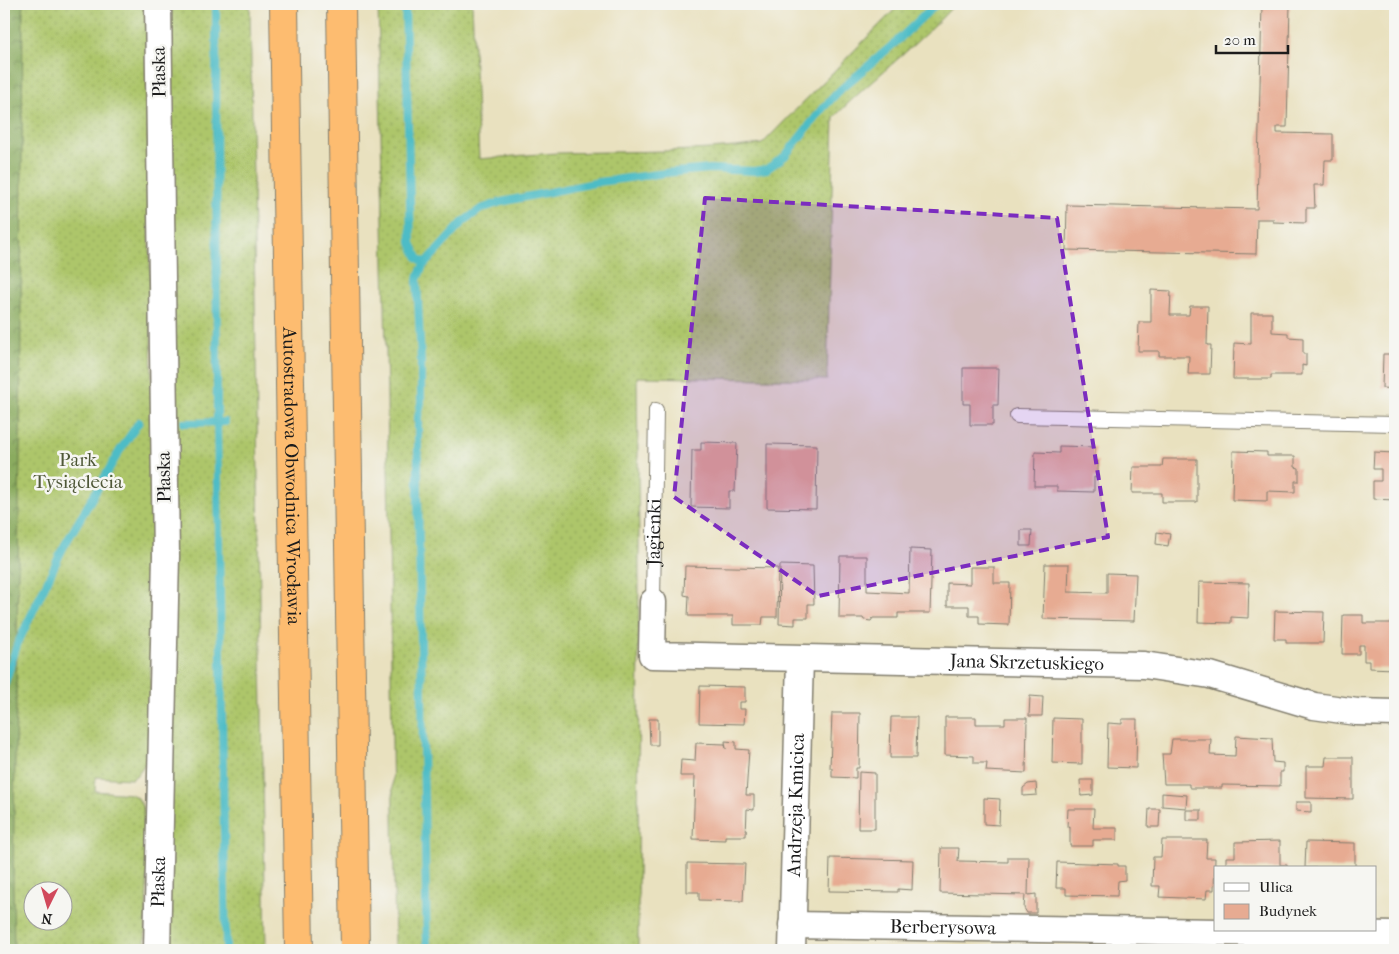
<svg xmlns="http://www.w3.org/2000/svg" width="1399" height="954" font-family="'IM FELL French Canon',serif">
  <defs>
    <pattern id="grass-dots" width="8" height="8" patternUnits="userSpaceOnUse" patternTransform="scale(1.25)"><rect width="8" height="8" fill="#adc66b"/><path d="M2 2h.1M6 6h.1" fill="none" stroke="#94aa5c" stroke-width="1.8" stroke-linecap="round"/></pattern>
    <pattern id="forest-crowns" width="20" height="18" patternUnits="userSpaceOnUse" patternTransform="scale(1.25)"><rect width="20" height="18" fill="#8aab5f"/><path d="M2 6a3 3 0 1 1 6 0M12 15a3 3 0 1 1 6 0" fill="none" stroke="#708a4e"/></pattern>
  </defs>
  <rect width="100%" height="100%" fill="#f6f6f2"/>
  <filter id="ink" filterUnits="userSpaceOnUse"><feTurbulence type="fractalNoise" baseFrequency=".02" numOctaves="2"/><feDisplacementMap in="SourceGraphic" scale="10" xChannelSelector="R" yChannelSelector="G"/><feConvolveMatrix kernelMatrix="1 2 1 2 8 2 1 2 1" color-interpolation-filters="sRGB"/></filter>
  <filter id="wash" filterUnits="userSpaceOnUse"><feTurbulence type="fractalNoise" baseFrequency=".0096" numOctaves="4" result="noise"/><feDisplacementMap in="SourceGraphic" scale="20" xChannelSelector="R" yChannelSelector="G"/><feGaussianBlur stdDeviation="1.12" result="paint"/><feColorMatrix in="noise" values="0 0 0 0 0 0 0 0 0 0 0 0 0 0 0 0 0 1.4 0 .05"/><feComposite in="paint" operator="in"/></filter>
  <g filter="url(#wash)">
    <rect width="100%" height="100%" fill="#e9e1bf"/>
    <g fill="url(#grass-dots)" stroke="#647144" fill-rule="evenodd">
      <path d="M4,4h142l8,512 -5,242 -12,17 -6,4 -35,-2 -1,14 36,3 7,4 11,22 -4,130h-141zM32,892h30v30h-30z"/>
      <polygon points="169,4 250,4 266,950 167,950"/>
      <path d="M378,4h94l7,155c26,-2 53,-5 80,-6 68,-2 135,0 203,-9l138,-140h55c-37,41 -82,74 -121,113l-7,263 -190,-3 2,169 -1,404h-243l-8,-556z"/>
    </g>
    <polygon fill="url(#forest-crowns)" stroke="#53643e" points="4,4 23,4 20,449 13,884 14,950 4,950"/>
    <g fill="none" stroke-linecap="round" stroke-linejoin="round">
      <g stroke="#4ebcc6" stroke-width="8">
        <polyline points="216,4 217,422 226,950"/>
        <polyline points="405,4 411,243 418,258 425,263"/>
        <polyline points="184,423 225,422"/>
        <polyline points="4,686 17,645 63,548 119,452 139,422"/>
        <polyline points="427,950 418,493 418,417 421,403 421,362 417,280 423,266 464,221 481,209 501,202 599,182 665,173 710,169 755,171 767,169 785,156 823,108 841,89 896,42 936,4"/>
      </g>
    </g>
    <g id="blocks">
      <g fill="#e7ab92">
        <polygon points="1262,4 1290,4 1287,127 1277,127 1277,133 1333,134 1333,160 1325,160 1324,185 1314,185 1315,208 1306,208 1306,223 1273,222 1273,219 1257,219 1256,254 1066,250 1067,205 1257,209"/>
        <polygon points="1151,290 1171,291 1170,315 1189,315 1190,306 1208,306 1207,345 1211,345 1210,374 1188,374 1189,356 1159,356 1159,351 1138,351 1139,322 1151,322"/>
        <polygon points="1251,313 1272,313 1272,332 1288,333 1288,337 1303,338 1303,354 1306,354 1306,366 1302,365 1302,375 1271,375 1271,379 1233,379 1234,343 1251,344"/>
        <polygon points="1383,354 1395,354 1395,389 1382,388"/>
        <polygon points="963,368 999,368 998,405 993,405 993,425 970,425 970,404 963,404"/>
        <polygon points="701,442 737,443 735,491 729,491 729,508 691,507 692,450 701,450"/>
        <polygon points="767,444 817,445 816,509 767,508"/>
        <polygon points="1059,446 1095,447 1095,461 1098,461 1098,478 1094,477 1094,492 1057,491 1057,486 1034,486 1035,452 1059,453"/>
        <polygon points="1233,451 1267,452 1267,456 1295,456 1295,467 1299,468 1299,481 1295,481 1295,492 1267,491 1267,501 1232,500"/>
        <polygon points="1374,452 1395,453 1395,500 1373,499 1373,481 1381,481 1381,469 1373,469"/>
        <polygon points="1163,459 1197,459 1197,502 1162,502 1162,493 1132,493 1133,467 1162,467"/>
        <polygon points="1021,530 1032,530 1031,546 1021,546"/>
        <polygon points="1157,532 1170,534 1168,546 1156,544"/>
        <polygon points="910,549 932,550 930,613 898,613 898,618 873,618 871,621 864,620 863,618 839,618 840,556 867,556 867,591 909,593"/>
        <polygon points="1045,564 1069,564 1068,592 1107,593 1107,573 1136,574 1134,621 1043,619"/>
        <polygon points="780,565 813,566 814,604 808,604 808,618 795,618 795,625 779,624"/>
        <polygon points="685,566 778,568 777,617 763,617 762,625 733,625 733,616 688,616 689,596 684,595"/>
        <polygon points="970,567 994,567 994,583 1010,583 1009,625 979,624 979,616 969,616 969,606 947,606 947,583 970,584"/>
        <polygon points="1199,582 1249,583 1248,618 1231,617 1231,623 1198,622"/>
        <polygon points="1275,611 1324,612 1323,643 1286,643 1286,639 1274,639"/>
        <polygon points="1343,615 1363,615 1363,623 1395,623 1395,669 1369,668 1369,661 1364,661 1364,645 1359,645 1359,654 1342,654"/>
        <polygon points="700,686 745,687 745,702 739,702 739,709 745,709 744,724 699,723"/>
        <polygon points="1030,696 1043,697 1042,716 1029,716"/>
        <polygon points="832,713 860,713 859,768 856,768 856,778 832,777 832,768 830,768"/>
        <polygon points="891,717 917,717 916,758 890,758"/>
        <polygon points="945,717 976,717 976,724 1005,724 1005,718 1027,718 1026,773 986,771 987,763 974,763 974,756 945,755"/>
        <polygon points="1053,718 1082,719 1082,764 1052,763"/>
        <polygon points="649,719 658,719 658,745 650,745"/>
        <polygon points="1122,719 1137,719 1136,768 1107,767 1108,723 1122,724"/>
        <polygon points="1236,736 1272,738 1273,762 1283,763 1283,772 1280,772 1280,786 1222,785 1222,788 1191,788 1189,787 1189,784 1164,784 1162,754 1170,754 1172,739 1211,739 1210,755 1235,756"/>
        <polygon points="725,741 736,742 736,749 749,750 746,795 754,795 754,810 747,809 746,836 725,836 725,840 693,839 695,776 680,776 681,760 695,761 696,743 725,744 726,749"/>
        <polygon points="1326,757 1353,757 1353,799 1306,798 1306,766 1325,766"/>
        <polygon points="859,772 875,773 875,829 858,829"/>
        <polygon points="1080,780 1093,780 1093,795 1081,796"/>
        <polygon points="1036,783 1037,795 1023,796 1023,788 1028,784"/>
        <polygon points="1162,793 1187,795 1186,808 1162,806"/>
        <polygon points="984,798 1000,799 999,825 984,824"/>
        <polygon points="1296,802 1311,802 1311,812 1296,811"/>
        <polygon points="1068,809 1094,809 1093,828 1117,828 1117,840 1093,840 1093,846 1070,846 1070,826 1067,827"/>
        <polygon points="1149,809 1160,809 1159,827 1148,827"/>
        <rect x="1186" y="810" width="15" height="10"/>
        <polygon points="1162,840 1207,840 1206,858 1215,858 1214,890 1207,890 1206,899 1159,897 1160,886 1152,886 1153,857 1161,857"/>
        <polygon points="1280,841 1280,865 1287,865 1287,868 1226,868 1226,857 1235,857 1235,842"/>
        <polygon points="1306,842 1355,843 1355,868 1305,868"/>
        <polygon points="941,848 959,848 958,861 1008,862 1008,857 1029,857 1028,895 1036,894 1036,913 1027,913 1024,908 1025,895 940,893"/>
        <polygon points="830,858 913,860 912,890 898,889 898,892 829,891"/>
        <polygon points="1057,862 1118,864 1118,866 1125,866 1125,880 1118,881 1117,896 1066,895 1066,888 1056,888"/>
        <polygon points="687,863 745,864 743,901 699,900 699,892 687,892"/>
      </g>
    </g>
  </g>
  <g filter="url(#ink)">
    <use href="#blocks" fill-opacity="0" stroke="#827e6e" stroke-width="1"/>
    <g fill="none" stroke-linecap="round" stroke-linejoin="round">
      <defs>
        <g id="service">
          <polyline points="1017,416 1395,424"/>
          <path id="s1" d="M653,602l3,-192"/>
        </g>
        <g id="minor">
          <path id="s2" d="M653,602l-1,53 492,10 66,10 104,31 43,6 38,1"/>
          <path id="s3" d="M792,925l603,10"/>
          <path id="s4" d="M157,950l9,-394 -8,-552"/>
          <path id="s5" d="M792,950l8,-291"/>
        </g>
        <g id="motorway">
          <path id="s6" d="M284,4l15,946"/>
          <polyline points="341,4 355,950"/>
        </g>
      </defs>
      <use href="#service" stroke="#827e6e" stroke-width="16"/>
      <use href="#minor" stroke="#827e6e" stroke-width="29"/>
      <use href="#motorway" stroke="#827e6e" stroke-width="30"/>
      <use href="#service" stroke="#fff" stroke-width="14"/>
      <use href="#minor" stroke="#fff" stroke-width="26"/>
      <use href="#motorway" stroke="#fdbc70" stroke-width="28"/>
    </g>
  </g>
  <path fill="#7b2cbf" fill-opacity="0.2" stroke="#7b2cbf" stroke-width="4" stroke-dasharray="10 6" stroke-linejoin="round" d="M705,198l352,20 51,319 -290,59 -144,-99z"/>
  <g text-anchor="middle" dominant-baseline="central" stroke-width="5" stroke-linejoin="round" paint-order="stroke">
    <g font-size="19" fill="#1c1c1c" stroke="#f6f6f2">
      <text transform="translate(159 72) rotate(-91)">Płaska</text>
      <text transform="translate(164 477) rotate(-91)">Płaska</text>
      <text stroke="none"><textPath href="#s6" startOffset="472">Autostradowa Obwodnica Wrocławia</textPath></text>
      <text stroke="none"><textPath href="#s1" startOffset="70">Jagienki</textPath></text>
      <text stroke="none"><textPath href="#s2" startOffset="428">Jana Skrzetuskiego</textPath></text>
      <text stroke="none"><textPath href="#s5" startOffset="145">Andrzeja Kmicica</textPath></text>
      <text stroke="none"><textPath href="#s4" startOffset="68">Płaska</textPath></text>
      <text stroke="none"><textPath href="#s3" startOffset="151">Berberysowa</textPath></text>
    </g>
    <g font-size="19" fill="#4f5838" stroke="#f6f6f2">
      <text x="78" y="460">Park<tspan x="78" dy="22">Tysiąclecia</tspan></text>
    </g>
  </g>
  <rect width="1399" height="954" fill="none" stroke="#f6f6f2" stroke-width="20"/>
  <rect x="1214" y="866" width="162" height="65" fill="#f6f6f2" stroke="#9f9f9c"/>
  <rect x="1224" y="883" width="25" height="8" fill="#ffffff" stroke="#9f9f9c"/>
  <text x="1259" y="892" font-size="15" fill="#1c1c1c">Ulica</text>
  <rect x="1224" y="904" width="25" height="15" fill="#e7ab92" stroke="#9f9f9c"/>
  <text x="1259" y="916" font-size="15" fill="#1c1c1c">Budynek</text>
  <g transform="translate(48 906) rotate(185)"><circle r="24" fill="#f6f6f2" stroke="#9f9f9c"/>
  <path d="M0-4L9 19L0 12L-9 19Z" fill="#d1495b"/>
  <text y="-8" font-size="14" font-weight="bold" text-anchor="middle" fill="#1c1c1c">N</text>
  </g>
  <path d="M1216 45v8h72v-8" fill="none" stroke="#1c1c1c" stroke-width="2.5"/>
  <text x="1224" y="45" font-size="15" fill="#1c1c1c" stroke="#f6f6f2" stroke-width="4" paint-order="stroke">20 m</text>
</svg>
